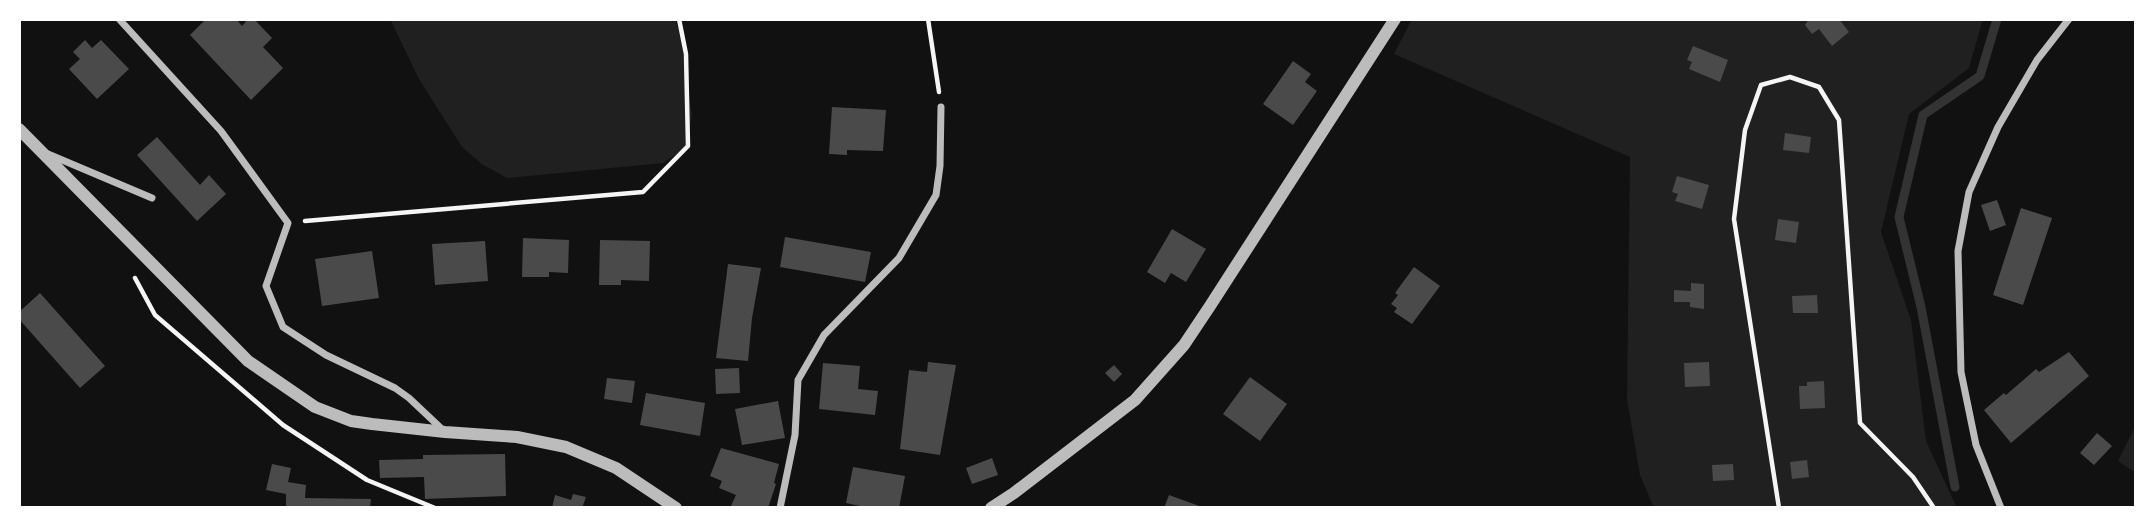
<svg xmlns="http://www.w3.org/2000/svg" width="2155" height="527" font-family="'DM Sans',sans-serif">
  <rect width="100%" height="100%" fill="#111"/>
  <g fill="#202020">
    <polygon points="390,19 675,19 681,39 692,115 686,148 663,163 507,178 482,164 462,147 419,79"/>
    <polygon points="1412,19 1983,19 1969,68 1909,114 1881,232 1911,320 1926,441 1957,508 1654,508 1640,475 1627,399 1630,157 1394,54"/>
    <polygon points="2136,425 2136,473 2118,461"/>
  </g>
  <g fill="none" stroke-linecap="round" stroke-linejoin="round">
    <polyline stroke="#333" stroke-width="9" points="1955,487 1921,307 1899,217 1923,115 1980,76 1997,19"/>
  </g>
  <g fill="#4a4a4a">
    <polygon points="206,19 236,19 242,26 248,19 254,19 272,38 263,47 283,68 251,100 190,35"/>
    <polygon points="1809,19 1839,19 1849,32 1832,46 1819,29 1812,34 1805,25"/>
    <polygon points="85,40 92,48 101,40 129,69 97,99 69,69 80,59 73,52"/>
    <polygon points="1693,46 1728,60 1720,82 1689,69 1692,62 1687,60"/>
    <polygon points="1293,61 1311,74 1305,82 1317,91 1293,125 1263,104"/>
    <polygon points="832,107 886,110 883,151 847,150 847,155 829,154"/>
    <polygon points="1785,133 1811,137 1809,153 1783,150"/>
    <polygon points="157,137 200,185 209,175 226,194 197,221 137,155"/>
    <polygon points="1677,176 1709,185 1702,209 1675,201 1678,194 1672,192"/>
    <polygon points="1997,200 2006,225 1990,231 1981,205"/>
    <polygon points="2021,208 2052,218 2023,305 1993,295"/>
    <polygon points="1778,219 1799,222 1796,243 1775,240"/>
    <polygon points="1172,229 1206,249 1186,282 1171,273 1165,283 1147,272"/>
    <polygon points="785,237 871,252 865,282 780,267"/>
    <polygon points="523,238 569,240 568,273 549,272 549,277 522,277"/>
    <polygon points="600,240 650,241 649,281 621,280 621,285 599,285"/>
    <polygon points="485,241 488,281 435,285 432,244"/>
    <polygon points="372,251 379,298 322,306 315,259"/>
    <polygon points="728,264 761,268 752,318 748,361 716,358"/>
    <polygon points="1414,267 1440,286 1412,324 1394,312 1397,308 1391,304 1398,295 1395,293"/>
    <polygon points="1691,283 1704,284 1704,309 1690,307 1690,302 1674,302 1674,290 1691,291"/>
    <polygon points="40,293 105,366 80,388 19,319 19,312"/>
    <polygon points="1817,295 1818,313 1793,313 1792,296"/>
    <polygon points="2069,352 2089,376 2011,443 1984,410 2004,393 2006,395 2036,369 2039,372"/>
    <polygon points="928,362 956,365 940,455 900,449 909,370 927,372"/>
    <polygon points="1709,362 1710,386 1685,387 1684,363"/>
    <polygon points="823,363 860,366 858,389 878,391 875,415 819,409"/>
    <polygon points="1114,365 1122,374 1114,382 1105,373"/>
    <polygon points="739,368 740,393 716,394 715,369"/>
    <polygon points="1250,377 1287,404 1260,441 1223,414"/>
    <polygon points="607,378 635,381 632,403 604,399"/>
    <polygon points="1824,381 1825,408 1800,409 1799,386 1807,386 1807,382"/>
    <polygon points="646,393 705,403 700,436 640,425"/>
    <polygon points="778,401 785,438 742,445 735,409"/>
    <polygon points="2097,433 2112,446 2094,465 2080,453"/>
    <polygon points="721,448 779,464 774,483 776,484 768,508 730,508 736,495 719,488 722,481 710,476"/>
    <polygon points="505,454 506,496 425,499 424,477 380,478 379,460 423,459 423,455"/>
    <polygon points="992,458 998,475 972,484 966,468"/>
    <polygon points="1807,460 1809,477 1792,479 1790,462"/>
    <polygon points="272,464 291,468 288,482 306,485 305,498 371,499 370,508 286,508 286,494 266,490"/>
    <polygon points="1733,464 1734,480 1713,481 1712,465"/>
    <polygon points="853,467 905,476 899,508 869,508 846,503"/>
    <polygon points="573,494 586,497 582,508 552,508 555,495 571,500"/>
    <polygon points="1169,495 1202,507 1202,508 1164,508"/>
  </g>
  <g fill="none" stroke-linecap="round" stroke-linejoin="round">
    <g stroke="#f5f5f5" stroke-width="4.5">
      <polyline points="928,19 939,92"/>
      <polyline points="305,221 643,192 688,146 686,54 679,19"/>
      <polyline points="135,278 155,315 283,425 367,480 435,508"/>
      <polyline points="1779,508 1734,219 1745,130 1761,85 1790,77 1819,87 1839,120 1860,423 1913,477 1934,508"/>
    </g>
    <g stroke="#bcbcbc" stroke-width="7">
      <polyline points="119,19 221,131 288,223 266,286 283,327 326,355 395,388 409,398 444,431"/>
      <polyline points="48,154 152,198"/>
      <polyline points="780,508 795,435 798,380 824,335 899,258 936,195 940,166 941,107"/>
      <polyline points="2001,508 1976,445 1961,372 1958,251 1969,192 1998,127 2037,60 2069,19"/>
    </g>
    <g stroke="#bcbcbc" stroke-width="12">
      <polyline points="19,129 248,361 315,407 351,421 372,424 445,432 517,437 566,447 616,468 676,508"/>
      <polyline points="991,508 1014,493 1135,400 1184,345 1210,306 1395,19"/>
    </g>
  </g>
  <rect width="2155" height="527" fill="none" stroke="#ffffff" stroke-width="42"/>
</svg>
